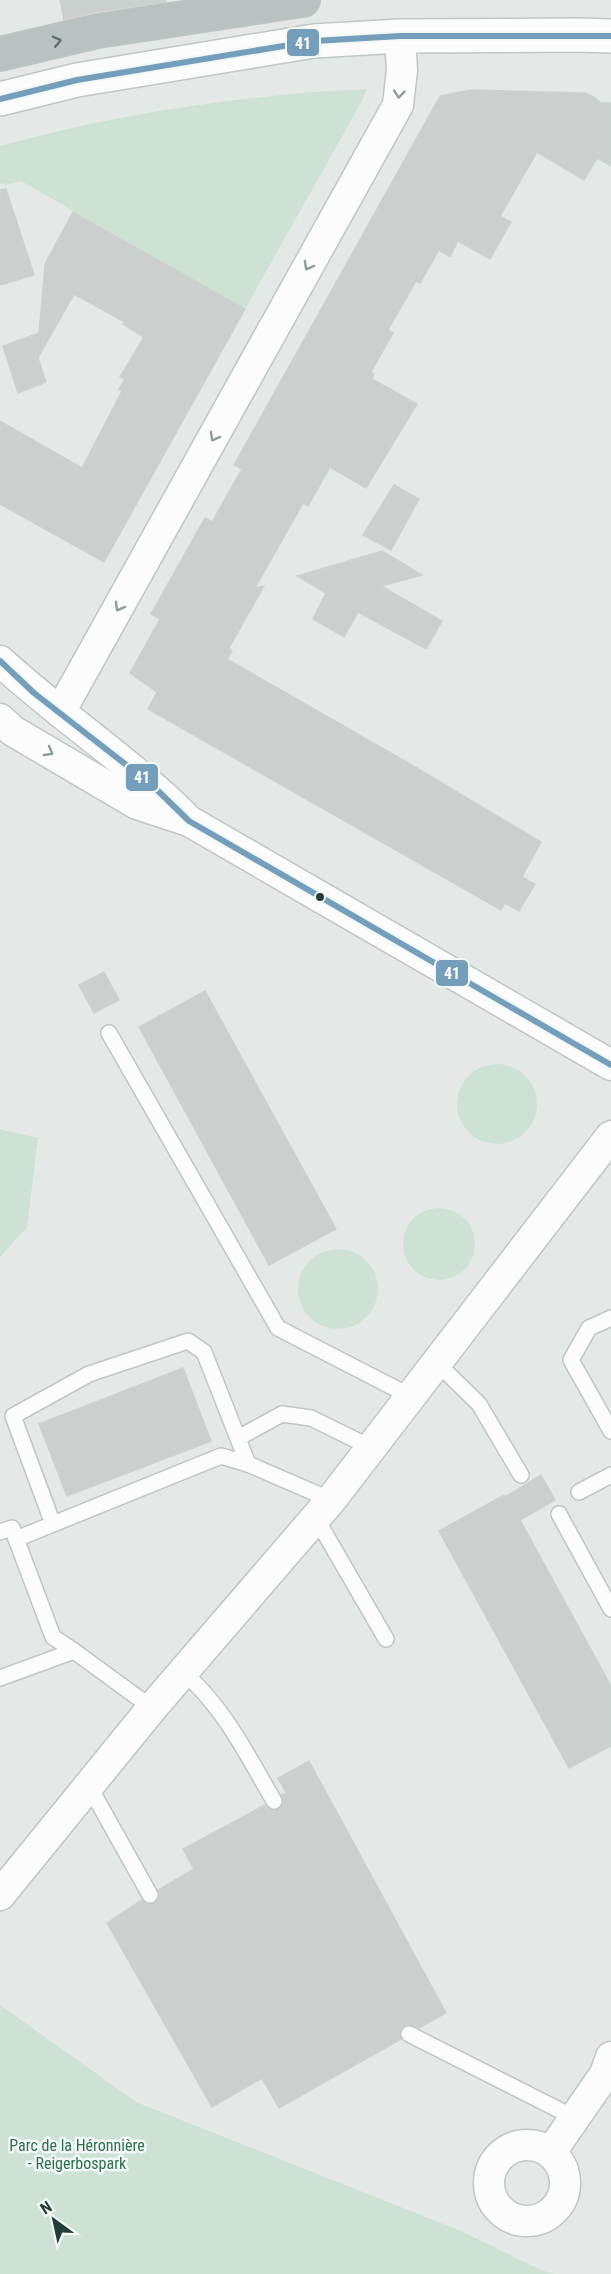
<svg xmlns="http://www.w3.org/2000/svg" width="611" height="2274" font-family="'Roboto Condensed',sans-serif">
  <rect width="100%" height="100%" fill="#e4e9e7"/>
  <g fill="#cde2d5">
    <path d="M367,89l-5,12 -117,208 -224,-128 -16,4 -1,-2 -4,1v-38c119,-33 244,-51 367,-57z"/>
    <circle cx="497" cy="1104" r="40"/>
    <polygon points="0,1129 38,1138 27,1227 0,1257"/>
    <circle cx="439" cy="1244" r="36"/>
    <circle cx="338" cy="1289" r="40"/>
    <polygon points="0,2005 136,2102 461,2231 541,2270 554,2274 0,2274"/>
  </g>
  <g fill="#cbd0ce" stroke="#cdd2d0" stroke-width="1.5">
    <polygon points="60,0 165,0 166,2 95,12 64,20"/>
    <polygon points="471,90 585,93 594,97 601,103 611,103 611,166 597,158 584,180 537,152 500,216 511,222 490,259 458,241 450,257 439,250 420,283 416,281 388,330 393,333 371,372 374,374 372,379 417,404 366,488 330,467 308,506 303,503 255,588 264,586 229,648 232,651 227,659 410,764 541,842 522,877 535,884 519,911 505,903 501,910 148,709 157,692 130,673 160,619 151,614 205,518 212,522 242,469 234,465 438,100 441,96"/>
    <polygon points="6,189 34,275 0,285 0,190"/>
    <polygon points="73,212 245,309 104,562 0,504 0,421 82,468 122,391 119,389 125,379 120,377 144,337 123,324 125,322 74,294 38,358 46,382 18,393 3,346 39,333 45,264"/>
    <polygon points="394,485 419,499 391,550 363,535"/>
    <polygon points="382,551 422,575 381,586 442,621 426,649 358,612 344,637 313,619 326,593 297,576"/>
    <polygon points="104,972 119,1000 94,1013 79,985"/>
    <polygon points="205,991 336,1229 269,1265 139,1027"/>
    <polygon points="183,1368 211,1441 67,1496 39,1424"/>
    <polygon points="541,1475 555,1500 520,1520 611,1686 611,1746 569,1768 439,1531 504,1495 505,1497"/>
    <polygon points="309,1761 446,2013 419,2028 409,2024 404,2026 400,2030 401,2039 279,2108 262,2078 212,2107 107,1923 142,1900 149,1905 155,1903 160,1896 158,1890 194,1869 183,1849 265,1805 270,1810 279,1809 284,1802 282,1795 286,1793 278,1778"/>
  </g>
  <g fill="none" stroke-linecap="round" stroke-linejoin="round">
    <defs>
      <g id="lane">
        <polyline points="109,1033 278,1328 410,1396"/>
        <polyline points="611,1318 589,1328 571,1360 611,1431"/>
        <polyline points="437,1363 479,1404 521,1475"/>
        <polyline points="238,1438 282,1414 311,1418 372,1448"/>
        <polyline points="579,1492 611,1475"/>
        <polyline points="559,1514 611,1609"/>
        <polyline points="316,1518 386,1639"/>
        <polyline points="53,1524 13,1416 89,1374 188,1341 204,1352 248,1464"/>
        <polyline points="0,1532 12,1528 53,1637 74,1651 0,1678"/>
        <polyline points="16,1539 221,1456 248,1464 331,1500"/>
        <polyline points="74,1651 152,1708"/>
        <path d="M183,1672c41,35 64,83 91,129"/>
        <polyline points="89,1786 150,1895"/>
        <polyline points="409,2034 575,2118"/>
      </g>
      <g id="street">
        <path d="M0,661c59,54 126,98 183,154"/>
        <polyline points="60,712 398,105 402,70 400,36"/>
        <polyline points="0,719 13,731 137,804 189,821 611,1065"/>
        <polyline points="0,1895 152,1708 331,1500 611,1136"/>
        <circle cx="527" cy="2183" r="38"/>
        <polyline points="551,2152 605,2074 611,2057"/>
      </g>
      <polyline id="secondary" points="0,99 77,80 314,41 400,36 578,35 611,36"/>
      <polyline id="highway" points="0,54 98,31 303,0"/>
    </defs>
    <use href="#lane" stroke="#c1c6c4" stroke-width="18"/>
    <use href="#street" stroke="#c1c6c4" stroke-width="33"/>
    <use href="#secondary" stroke="#bfc7c4" stroke-width="36"/>
    <use href="#highway" stroke="#bdc5c3" stroke-width="36"/>
    <use href="#lane" stroke="#fbfcfb" stroke-width="15"/>
    <use href="#street" stroke="#fbfcfb" stroke-width="30"/>
    <use href="#secondary" stroke="#fbfcfb" stroke-width="33"/>
    <use href="#highway" stroke="#bac2c1" stroke-width="33"/>
    <defs>
      <g id="bus-1">
        <polyline points="0,99 77,80 314,41 400,36 611,36"/>
        <polyline points="0,661 34,693 152,785 189,821 611,1065"/>
      </g>
    </defs>
    <use href="#bus-1" stroke="#f2f8f6" stroke-width="10"/>
    <use href="#bus-1" stroke="#759ebb" stroke-width="6"/>
  </g>
  <defs><path id="oneway-chevron" d="M-2-3.5L2.5 0L-2 3.5" fill="none" stroke-width="1.6" stroke-linecap="round" stroke-linejoin="round" transform="scale(1.5)"/></defs>
  <use stroke="#5f726e" href="#oneway-chevron" transform="translate(57 41) rotate(-13)"/>
  <g stroke="#8e9c99">
    <use href="#oneway-chevron" transform="translate(399 94) rotate(96)"/>
    <use href="#oneway-chevron" transform="translate(308 266) rotate(119)"/>
    <use href="#oneway-chevron" transform="translate(214 437) rotate(119)"/>
    <use href="#oneway-chevron" transform="translate(119 607) rotate(119)"/>
    <use href="#oneway-chevron" transform="translate(49 752) rotate(30)"/>
  </g>
  <circle fill="#223c37" stroke="#f2f8f6" stroke-width="2" cx="320" cy="897" r="5"/>
  <g text-anchor="middle" dominant-baseline="central" stroke-width="5" stroke-linejoin="round" paint-order="stroke">
    <g font-size="16" fill="#2e714e" stroke="#f2f8f6">
      <text x="77" y="2145">Parc de la Héronnière<tspan x="77" dy="18">- Reigerbospark</tspan></text>
    </g>
  </g>
  <g stroke="#f2f8f6" stroke-width="2">
    <rect x="286" y="28" width="34" height="29" rx="6" fill="#759ebb"/>
    <rect x="125" y="763" width="34" height="29" rx="6" fill="#759ebb"/>
    <rect x="435" y="959" width="34" height="28" rx="6" fill="#759ebb"/>
  </g>
  <g font-size="16" text-anchor="middle" font-weight="bold" fill="#fff">
    <text x="303" y="49">41</text>
    <text x="142" y="783">41</text>
    <text x="452" y="979">41</text>
  </g>
  <g transform="translate(54 2220) rotate(327)" stroke="#f2f8f6" stroke-width="4.5" paint-order="stroke">
  <path d="M0-4.5L10 22L0 15L-10 22Z" fill="#223c37"/>
  <text y="-9" font-size="16" font-weight="bold" text-anchor="middle" fill="#223c37">N</text>
  </g>
</svg>
